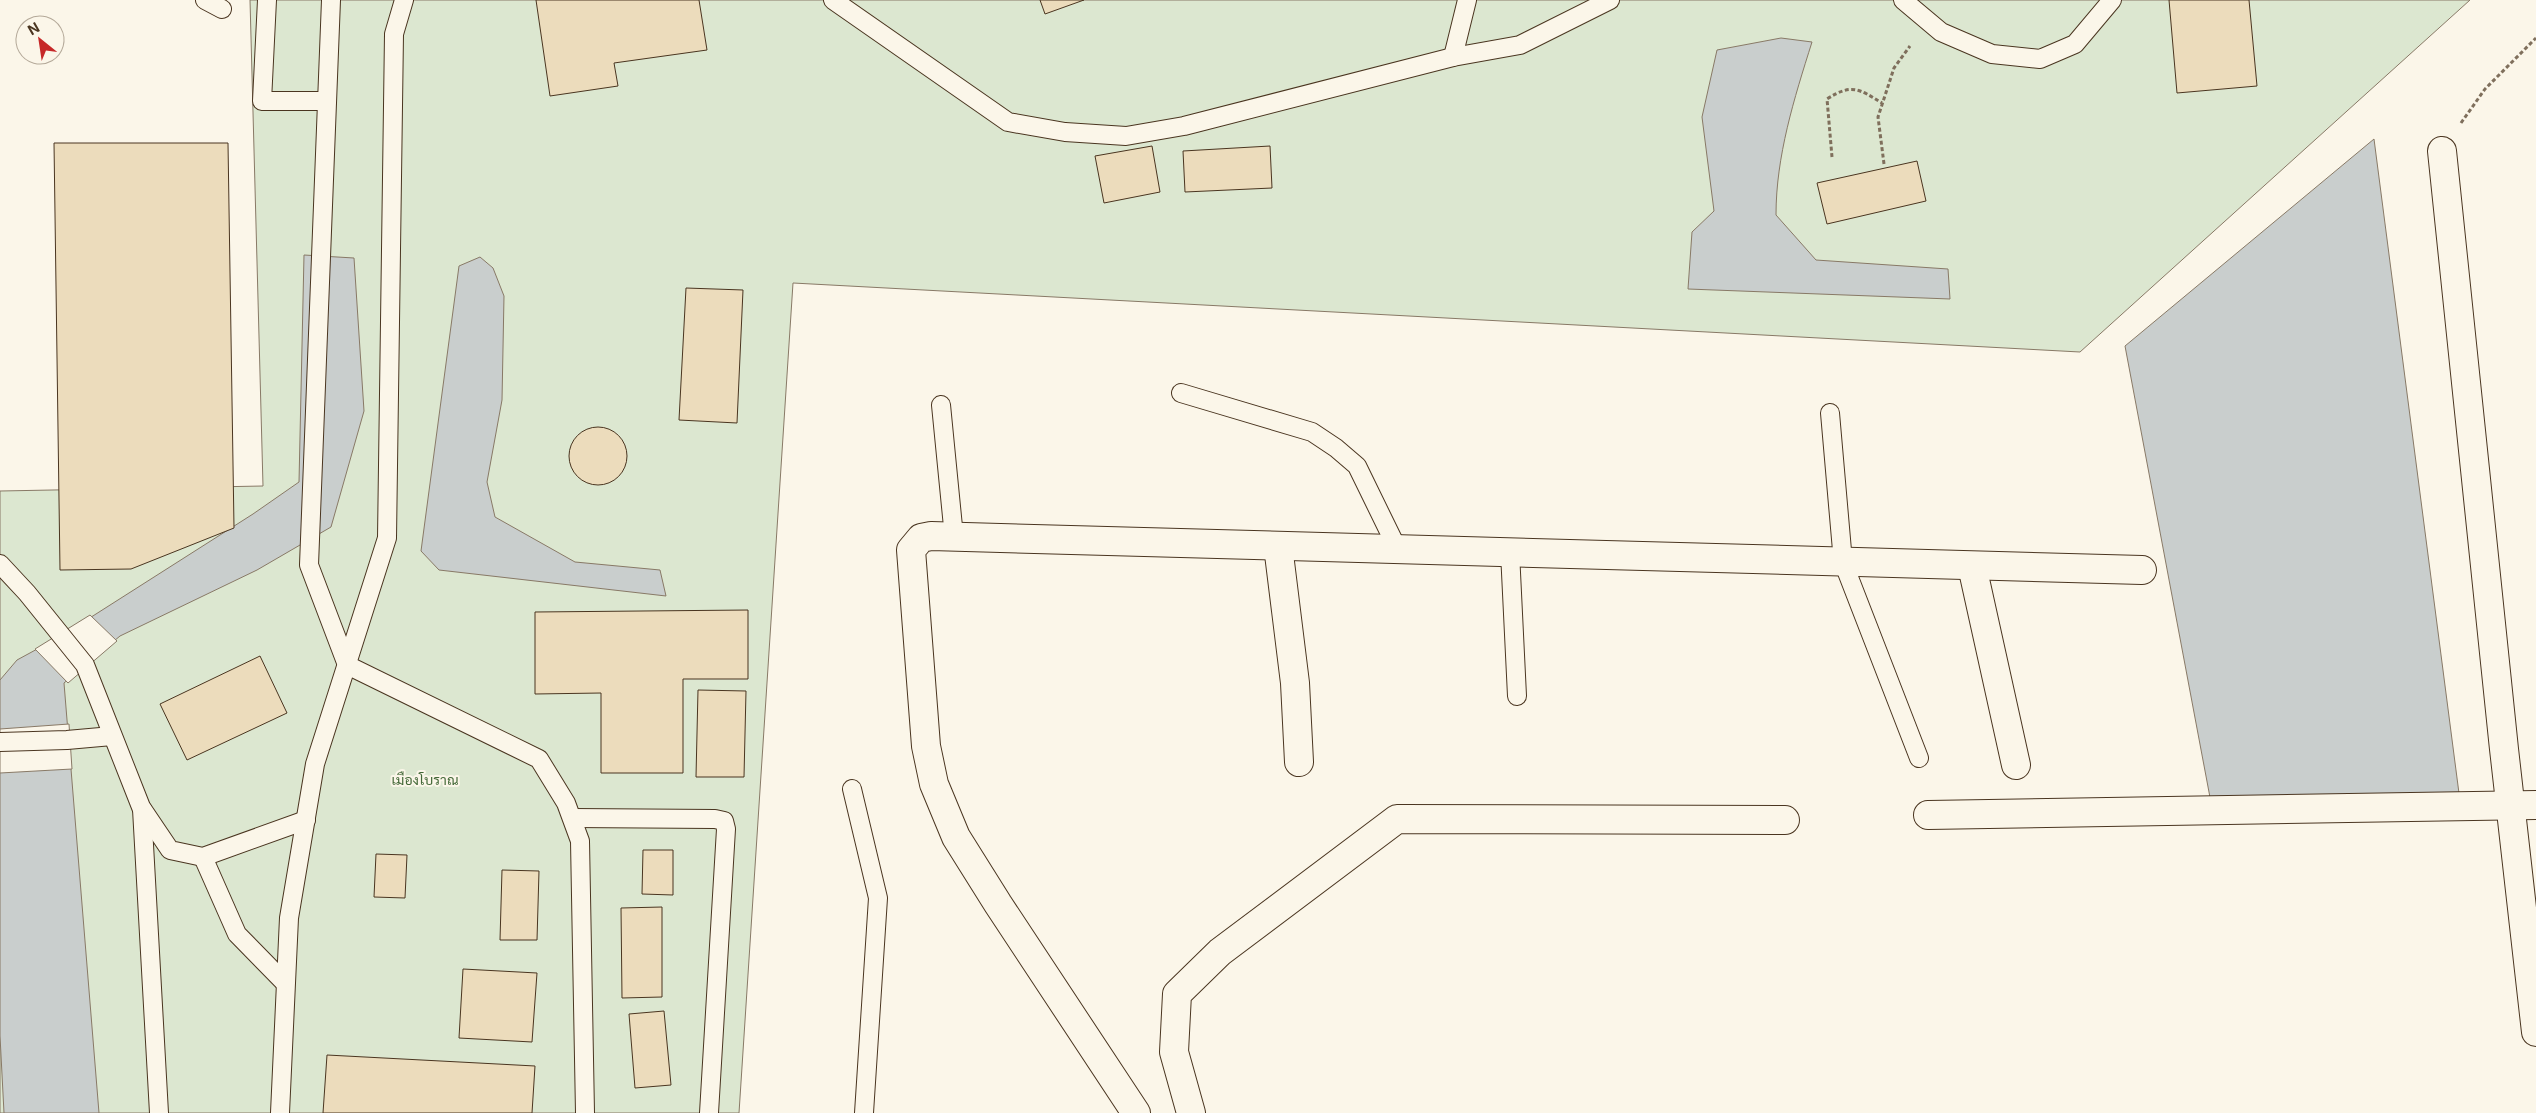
<svg xmlns="http://www.w3.org/2000/svg" width="2536" height="1113" font-family="Inter,Sarabun,sans-serif">
  <rect width="100%" height="100%" fill="#fbf6e9"/>
  <polygon fill="#dce7d0" stroke="#887966" points="250,0 2470,0 2080,352 793,283 739,1113 0,1113 0,491 263,486"/>
  <g fill="#c9cecd" stroke="#887966">
    <path d="M1781,38l31,4c-18,57 -36,114 -36,173l40,45 132,9 2,30 -262,-10 4,-57 22,-21 -12,-94 15,-67z"/>
    <polygon points="2374,139 2460,801 2212,808 2125,346"/>
    <polygon points="304,255 354,258 364,411 331,527 257,570 120,636 64,683 99,1113 4,1113 0,1036 0,680 17,660 63,635 253,514 299,482"/>
    <polygon points="480,257 493,268 504,296 502,400 487,482 495,517 575,562 660,570 666,596 439,570 421,551 459,266"/>
  </g>
  <g fill="#fbf6e9" stroke="#887966">
    <polygon points="90,615 117,641 68,683 35,649"/>
    <polygon points="69,724 72,769 0,773 0,729"/>
  </g>
  <g fill="#ecdcbc" stroke="#4a3520">
    <polygon points="536,0 699,0 707,50 614,63 618,86 550,96"/>
    <polygon points="1040,0 1084,0 1045,14"/>
    <polygon points="2169,0 2249,0 2257,86 2177,93"/>
    <polygon points="54,143 228,143 234,528 131,569 60,570"/>
    <polygon points="1152,146 1160,192 1104,203 1095,156"/>
    <polygon points="1270,146 1272,188 1185,192 1183,151"/>
    <polygon points="1917,161 1926,201 1827,224 1817,183"/>
    <polygon points="686,288 743,290 737,423 679,420"/>
    <circle cx="598" cy="456" r="29"/>
    <polygon points="748,610 748,679 683,679 683,773 601,773 601,693 535,694 535,612"/>
    <polygon points="260,656 287,713 187,760 160,704"/>
    <polygon points="698,690 746,691 744,777 696,777"/>
    <polygon points="643,850 673,850 673,895 642,894"/>
    <polygon points="376,854 407,855 405,898 374,897"/>
    <polygon points="502,870 539,871 537,940 500,940"/>
    <polygon points="662,907 662,997 622,998 621,908"/>
    <polygon points="463,969 537,973 532,1042 459,1038"/>
    <polygon points="664,1011 671,1085 635,1088 629,1014"/>
    <polygon points="327,1055 535,1066 532,1113 323,1113"/>
  </g>
  <g fill="none" stroke-linecap="round" stroke-linejoin="round">
    <defs>
      <g id="service">
        <polyline points="205,0 222,9"/>
        <polyline points="267,0 262,101 327,101"/>
        <polyline points="331,0 309,565 347,665 539,759 566,803 580,841 585,1113"/>
        <polyline points="833,0 1008,122 1065,132 1126,136 1184,126 1453,57 1520,45 1610,0"/>
        <polyline points="1903,0 1941,32 1992,54 2040,59 2075,44 2112,0"/>
        <polyline points="1453,57 1467,0"/>
        <polyline points="1181,393 1312,432 1336,448 1357,466 1398,550"/>
        <polyline points="941,405 954,537"/>
        <polyline points="1830,413 1843,562 1919,758"/>
        <polyline points="1510,552 1517,696"/>
        <polyline points="0,564 27,593 85,665 141,807 170,850 203,857 306,820"/>
        <polyline points="0,742 67,740 112,736"/>
        <polyline points="852,789 878,898 864,1113"/>
        <polyline points="142,809 159,1113"/>
        <polyline points="573,818 715,819 724,821 726,829 709,1113"/>
        <polyline points="203,857 237,934 284,982"/>
        <polyline points="280,1113 289,918 315,764 387,538 394,34 404,0"/>
      </g>
      <g id="minor">
        <polyline points="2442,151 2504,749 2536,1032"/>
        <polyline points="1278,546 1295,683 1299,762"/>
        <polyline points="1972,566 2016,765"/>
        <polyline points="1928,815 2536,805"/>
        <polyline points="1136,1113 998,904 956,837 934,784 926,746 911,550 921,538 931,536 2142,570"/>
        <polyline points="1191,1113 1174,1052 1177,994 1220,952 1397,819 1785,820"/>
      </g>
    </defs>
    <use href="#service" stroke="#4a3520" stroke-width="20"/>
    <use href="#minor" stroke="#4a3520" stroke-width="30"/>
    <g stroke="#7f6f5c" stroke-width="3" stroke-dasharray="4 2.5" stroke-linecap="butt">
      <polyline points="2461,123 2485,89 2536,38"/>
      <path d="M1832,157l-5,-58c25,-16 32,-10 55,4"/>
      <polyline points="1884,164 1878,117 1894,68 1910,46"/>
    </g>
    <use href="#service" stroke="#fbf6e9" stroke-width="18"/>
    <use href="#minor" stroke="#fbf6e9" stroke-width="28"/>
  </g>
  <g text-anchor="middle" dominant-baseline="central" stroke-width="4" stroke-linejoin="round" paint-order="stroke">
    <g font-size="14" fill="#436837" stroke="#fbf6e9">
      <text x="425" y="779">เมืองโบราณ</text>
    </g>
  </g>
  <g transform="translate(40 40) rotate(330)"><circle r="24" fill="#fbf6e9" stroke="#b4a999"/>
  <path d="M0-4L9 19L0 12L-9 19Z" fill="#c62828"/>
  <text y="-8" font-size="14" font-weight="bold" text-anchor="middle" fill="#4a3520">N</text>
  </g>
</svg>
